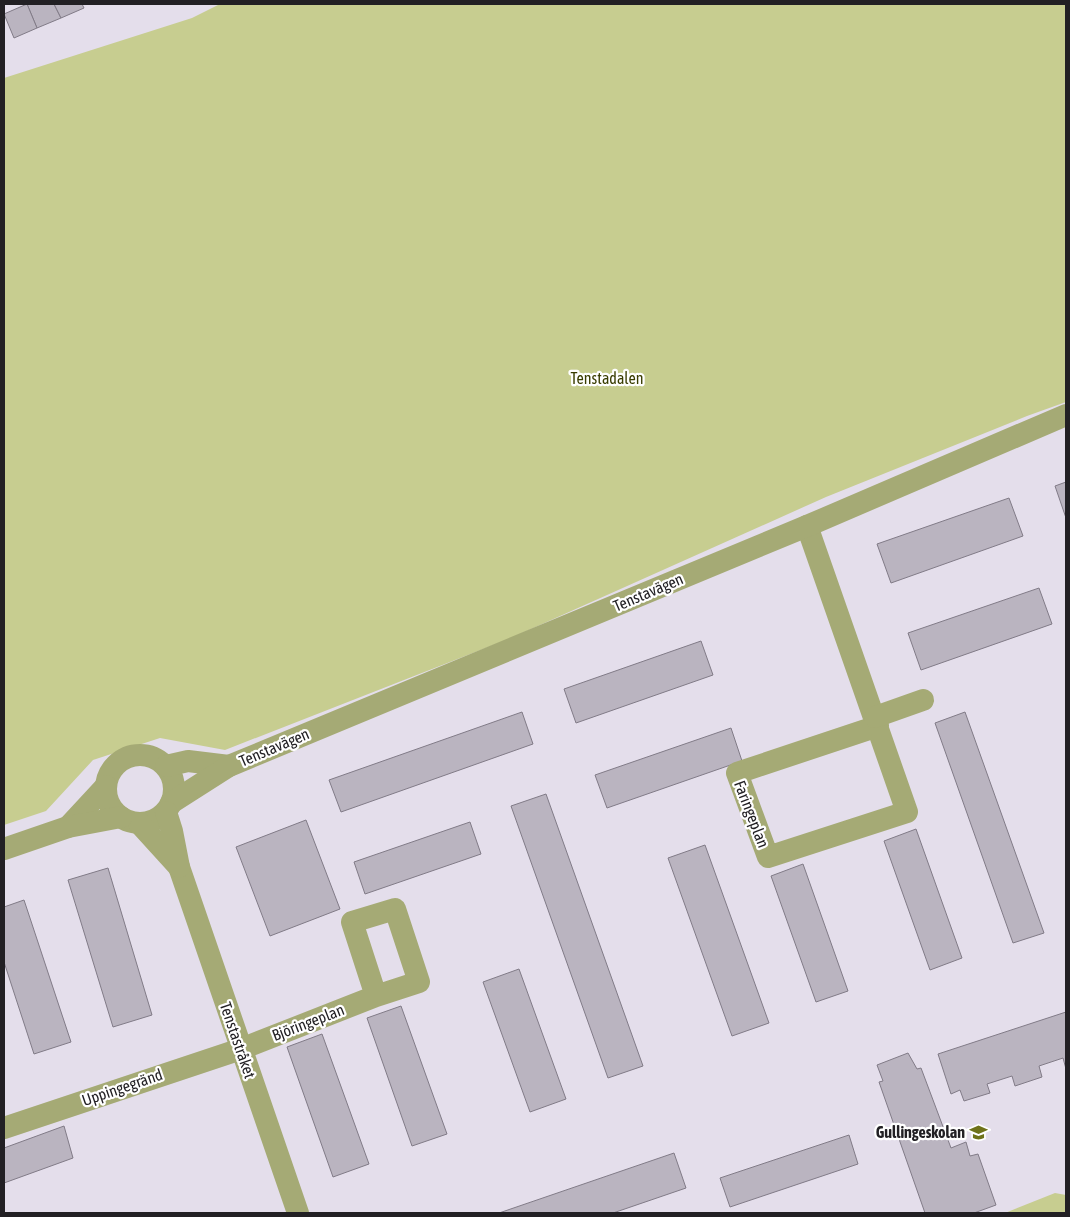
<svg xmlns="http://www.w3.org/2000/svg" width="1070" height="1217" font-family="'Asap Condensed',sans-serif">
  <rect width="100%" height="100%" fill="#e4deeb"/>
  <g fill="#c7cd90">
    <polygon points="220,4 1066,4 1066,402 1027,416 826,497 511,638 225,750 160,738 93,760 46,811 4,825 4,78 192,18"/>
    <polygon points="1055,1193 1066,1195 1066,1213 1005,1213"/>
  </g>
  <g fill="#bab4c0" stroke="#817b87">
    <polygon points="27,4 54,4 61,18 37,28"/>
    <polygon points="27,4 37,28 14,38 4,14"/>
    <polygon points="54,4 82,4 84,8 61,18"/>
    <polygon points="1066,482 1066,518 1055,486"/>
    <polygon points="1009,498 1023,536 891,583 877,544"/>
    <polygon points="1039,588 1052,624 921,670 908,633"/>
    <polygon points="701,641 713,675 576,723 564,689"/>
    <polygon points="522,712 533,744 341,812 329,780"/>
    <polygon points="965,712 1044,933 1013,943 935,723"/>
    <polygon points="731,728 742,761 607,808 595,775"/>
    <polygon points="546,794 643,1066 608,1078 511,806"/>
    <polygon points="306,820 340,909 270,936 236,847"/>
    <polygon points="470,822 481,854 365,894 354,862"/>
    <polygon points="916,829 962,958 930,970 884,841"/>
    <polygon points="705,845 769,1023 732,1036 668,858"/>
    <polygon points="803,864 848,991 816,1002 771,876"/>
    <polygon points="108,868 152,1015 113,1027 68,880"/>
    <polygon points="24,900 71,1042 34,1054 4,962 4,907"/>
    <polygon points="519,969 566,1099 530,1112 483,982"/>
    <polygon points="401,1006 447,1134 412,1146 367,1018"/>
    <polygon points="1066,1012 1066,1069 1063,1058 1039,1066 1042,1077 1015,1086 1012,1076 987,1084 990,1093 964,1101 960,1090 951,1094 938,1054"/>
    <polygon points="322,1034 369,1164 333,1177 287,1047"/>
    <polygon points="908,1053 917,1069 921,1068 951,1148 966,1142 970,1156 978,1154 996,1205 974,1213 925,1213 879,1082 883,1081 877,1065"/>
    <polygon points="64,1126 73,1158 4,1183 4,1148"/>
    <polygon points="849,1135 858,1164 730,1207 720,1178"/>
    <polygon points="674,1153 686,1188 613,1213 499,1213"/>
  </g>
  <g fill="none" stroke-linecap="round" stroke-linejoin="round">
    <g stroke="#a5aa75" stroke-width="22">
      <polyline points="807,526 907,812 768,857 737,773 878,726"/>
      <polyline points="875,717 923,700"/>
      <circle cx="140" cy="789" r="34"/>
      <polyline points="166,766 188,761 229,766"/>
      <polyline points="171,803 229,766 807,526 1066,415"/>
      <polyline points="166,812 172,831 179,867 298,1213"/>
      <polyline points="139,823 179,867"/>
      <polyline points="68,827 106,786"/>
      <polyline points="4,849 68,827 121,817"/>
      <polyline points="4,1128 241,1049 376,996 419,982 395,909 352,922 376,996"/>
    </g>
  </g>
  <defs>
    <symbol id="school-bare" viewBox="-9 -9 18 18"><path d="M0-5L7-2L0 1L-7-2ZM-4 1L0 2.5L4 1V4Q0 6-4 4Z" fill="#6e7219" stroke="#fff" stroke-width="2.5" paint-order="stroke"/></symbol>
  </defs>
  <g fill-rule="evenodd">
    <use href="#school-bare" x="966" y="1120" width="25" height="25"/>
  </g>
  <g text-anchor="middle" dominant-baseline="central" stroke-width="4.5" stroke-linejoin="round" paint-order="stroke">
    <g font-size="16" fill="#393c00" stroke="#fff">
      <text x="607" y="378">Tenstadalen</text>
    </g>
    <g font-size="16" fill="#222024" stroke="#fff">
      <text transform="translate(648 592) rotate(-23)">Tenstavägen</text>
      <text transform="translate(274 747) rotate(-23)">Tenstavägen</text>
      <text transform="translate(752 814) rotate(69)">Faringeplan</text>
      <text transform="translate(308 1022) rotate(-21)">Björingeplan</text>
      <text transform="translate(238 1040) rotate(71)">Tenstastråket</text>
      <text transform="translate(122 1087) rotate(-19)">Uppingegränd</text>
    </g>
    <g font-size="16" font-weight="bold" fill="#222024" stroke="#fff" text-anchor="end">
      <text x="965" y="1132">Gullingeskolan</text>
    </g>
  </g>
  <rect width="1070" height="1217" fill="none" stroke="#222024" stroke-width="10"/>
</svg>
